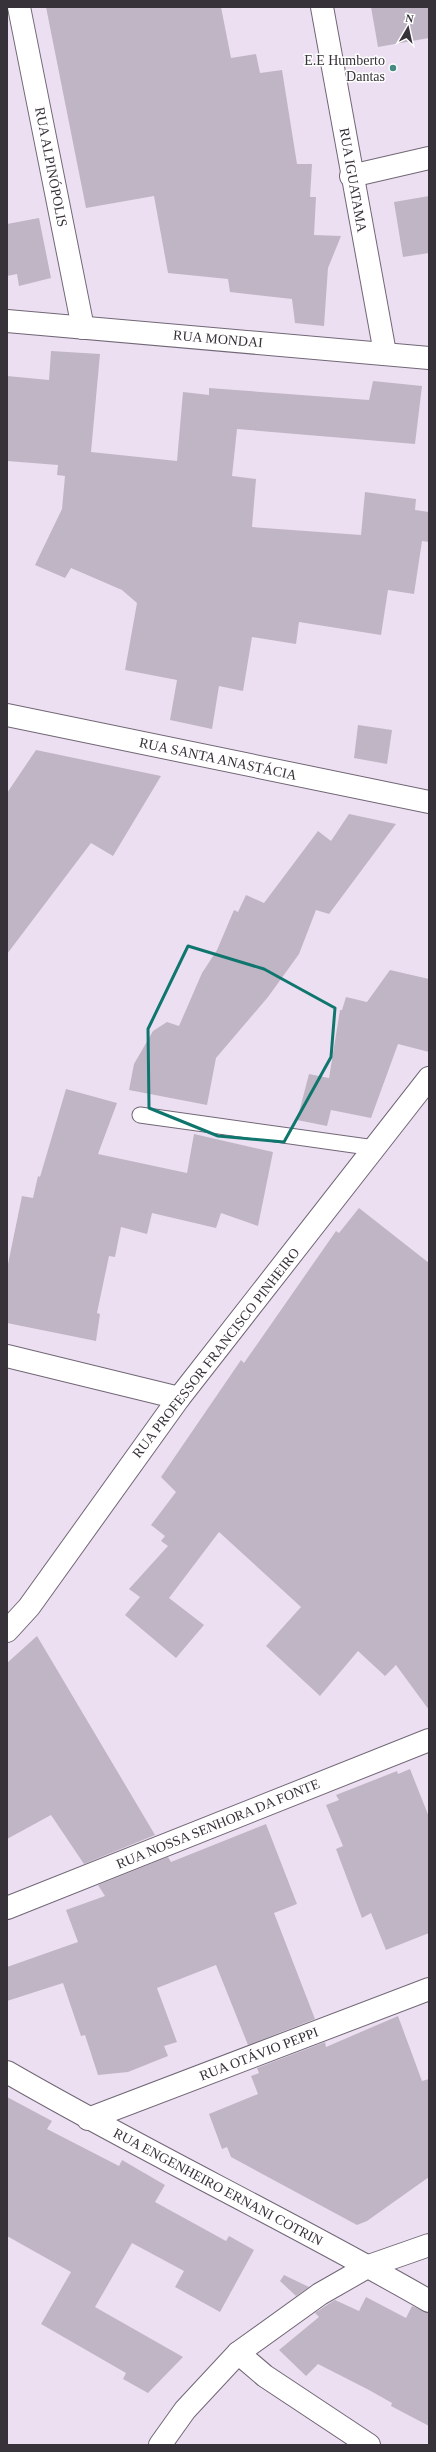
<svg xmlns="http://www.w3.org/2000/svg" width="436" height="2452" font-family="Georgia,serif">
  <rect width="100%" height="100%" fill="#ecdff1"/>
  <g fill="#c0b5c5">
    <polygon points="46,7 221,7 231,58 256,54 260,73 282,70 297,164 312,164 310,197 316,197 314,235 341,236 328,268 324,326 295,323 292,299 230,292 228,279 168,273 154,196 86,208"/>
    <polygon points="371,7 429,7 429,38 378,47"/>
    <polygon points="429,196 429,253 403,257 394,202"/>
    <polygon points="39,218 51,278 19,286 17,274 7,276 7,224"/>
    <polygon points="51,351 100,354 91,452 177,461 183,392 209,395 209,388 369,400 373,381 422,386 415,444 237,429 232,476 256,479 252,527 361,535 365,492 416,499 415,510 429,512 429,542 422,541 414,594 388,590 381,635 299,622 296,644 252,637 243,691 219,686 212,729 170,720 177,680 125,670 137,603 122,590 71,568 65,578 35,565 62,509 65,476 57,475 58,465 7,461 7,376 49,380"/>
    <polygon points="358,725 392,730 387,764 354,758"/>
    <polygon points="36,750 161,776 113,856 91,843 7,954 7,793"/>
    <polygon points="349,814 396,824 329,914 316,910 299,954 268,997 216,1058 207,1105 129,1090 134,1064 153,1031 167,1022 179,1026 202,973 217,950 234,910 238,912 246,895 264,903 318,831 331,841"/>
    <polygon points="390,970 429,979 429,1052 398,1044 371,1118 331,1110 327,1126 297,1120 309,1074 329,1078 340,1010 342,1010 346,997 367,1002"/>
    <polygon points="66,1089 117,1103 98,1154 187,1173 194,1134 273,1152 258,1226 221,1213 216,1228 152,1213 147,1234 121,1227 115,1257 109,1256 97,1313 100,1314 96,1341 7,1323 7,1269 22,1196 33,1198 38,1176 40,1177"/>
    <polygon points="359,1208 429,1263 429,1710 396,1665 385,1676 358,1651 320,1696 266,1646 301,1607 219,1532 169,1598 204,1625 176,1658 125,1615 140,1597 129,1589 168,1546 161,1541 165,1536 151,1525 176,1492 161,1477 241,1360 244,1363 336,1231 339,1233"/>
    <polygon points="37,1636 155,1835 84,1864 51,1815 7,1839 7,1663"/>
    <polygon points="410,1769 429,1817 429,1933 386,1950 371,1913 362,1918 336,1849 343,1846 326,1805 339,1800 336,1795 397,1771 398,1774"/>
    <polygon points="266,1824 297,1904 274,1913 315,2019 248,2045 216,1965 157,1988 177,2042 164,2046 168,2056 128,2072 98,2075 85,2035 81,2036 63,1983 7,2001 7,1967 78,1942 66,1910 105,1896 98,1885 168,1857 171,1862"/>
    <polygon points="398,2016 422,2081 429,2079 429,2177 367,2221 357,2225 231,2157 227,2147 222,2149 209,2114 258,2094 251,2076 259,2073 257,2068 325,2042 326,2047"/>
    <polygon points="7,2097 52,2121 47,2129 119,2166 122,2160 165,2185 155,2202 226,2241 229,2236 254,2250 220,2312 175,2287 184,2271 132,2243 95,2307 183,2357 148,2393 123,2379 126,2373 41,2324 71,2272 7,2236"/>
    <polygon points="284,2275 309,2287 296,2296 280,2281"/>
    <polygon points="366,2297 406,2318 412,2306 429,2313 429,2426 391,2406 392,2403 369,2390 318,2364 306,2376 279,2350 319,2317 315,2313 327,2305 335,2300 359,2311"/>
  </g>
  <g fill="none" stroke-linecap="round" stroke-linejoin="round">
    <defs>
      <polyline id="lane" points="140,1115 375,1148"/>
      <g id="street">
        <polyline points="19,7 83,328"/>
        <polyline points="322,7 385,353"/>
        <polyline points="351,176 429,158"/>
        <polyline points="7,321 429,358"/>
        <polyline points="7,715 429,802"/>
        <polyline points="7,1356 179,1398"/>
        <polyline points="7,1631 29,1607 179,1398 429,1078"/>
        <polyline points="7,1908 429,1740"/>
        <path d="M7,2072c138,80 283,149 422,229"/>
        <polyline points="88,2119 429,1989"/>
        <polyline points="238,2353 265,2376 369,2445"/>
        <polyline points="160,2445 185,2410 238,2353 320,2294 369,2266 429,2245"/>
      </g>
    </defs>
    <use href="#lane" stroke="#716776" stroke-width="17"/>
    <use href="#street" stroke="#716776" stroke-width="24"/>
    <use href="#lane" stroke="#fff" stroke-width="15"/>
    <use href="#street" stroke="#fff" stroke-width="22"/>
  </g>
  <path fill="none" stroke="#0f766e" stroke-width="3" stroke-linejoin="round" d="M188,946l76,23 71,39 -4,49 -47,85 -66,-6 -69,-28 -1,-79z"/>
  <circle fill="#458b84" stroke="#fff" stroke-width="1.5" cx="393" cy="68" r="4"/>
  <g text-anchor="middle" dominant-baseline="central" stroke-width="3" stroke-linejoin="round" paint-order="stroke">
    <g font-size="14" fill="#373239" stroke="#fff" text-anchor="end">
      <text x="385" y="60">E.E Humberto<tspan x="385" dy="16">Dantas</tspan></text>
    </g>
    <g font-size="14" fill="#373239" stroke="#fff">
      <text transform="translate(51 167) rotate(79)">RUA ALPINÓPOLIS</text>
      <text transform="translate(353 180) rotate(80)">RUA IGUATAMA</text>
      <text transform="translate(218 339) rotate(5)">RUA MONDAI</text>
      <text transform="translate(218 759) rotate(12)">RUA SANTA ANASTÁCIA</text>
      <text transform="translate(216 1353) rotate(-52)">RUA PROFESSOR FRANCISCO PINHEIRO</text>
      <text transform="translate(218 1824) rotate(-22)">RUA NOSSA SENHORA DA FONTE</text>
      <text transform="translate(259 2054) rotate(-21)">RUA OTÁVIO PEPPI</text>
      <text transform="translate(218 2187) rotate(28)">RUA ENGENHEIRO ERNANI COTRIN</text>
    </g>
  </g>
  <rect width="436" height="2452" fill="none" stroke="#373239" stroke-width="16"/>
  <g transform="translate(408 28) rotate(9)" stroke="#ffffff" stroke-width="3" paint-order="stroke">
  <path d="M0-3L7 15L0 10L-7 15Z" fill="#373239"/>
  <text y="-6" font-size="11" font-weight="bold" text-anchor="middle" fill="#373239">N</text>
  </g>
</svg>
